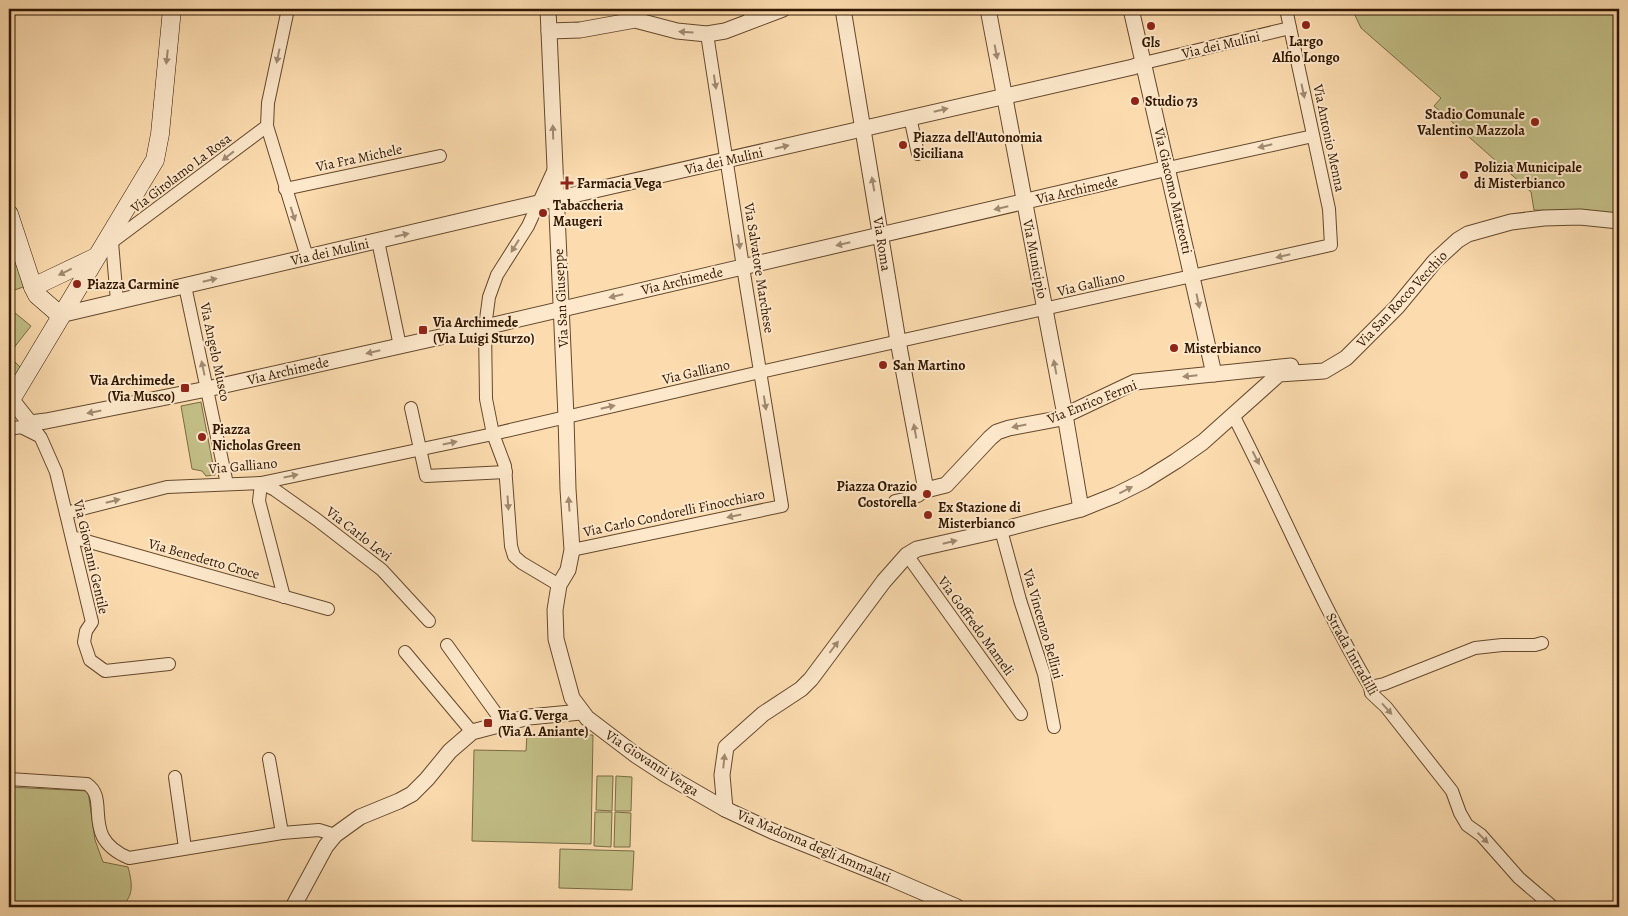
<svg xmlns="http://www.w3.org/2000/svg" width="1628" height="916" font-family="Alegreya,serif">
  <rect width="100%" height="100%" fill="#fcdcaf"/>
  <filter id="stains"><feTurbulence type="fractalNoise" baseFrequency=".004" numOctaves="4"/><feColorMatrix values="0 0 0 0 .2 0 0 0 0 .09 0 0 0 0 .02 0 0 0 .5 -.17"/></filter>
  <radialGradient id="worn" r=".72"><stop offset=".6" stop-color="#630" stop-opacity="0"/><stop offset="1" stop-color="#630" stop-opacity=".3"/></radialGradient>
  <g fill="#c3bf87" stroke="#7a6b44">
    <polygon points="1352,9 1619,9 1619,213 1534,210 1531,192 1434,106 1441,98 1361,28"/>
    <polygon points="9,234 26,286 9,292"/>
    <polygon points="9,308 31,326 9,354"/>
    <polygon points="9,356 22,369 9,391"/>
    <polygon points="201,402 215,475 206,476 202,471 192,469 181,406"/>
    <polygon points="527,734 593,735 591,844 472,841 474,750 526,751"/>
    <polygon points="597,776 613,776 612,811 596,810"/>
    <polygon points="616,776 632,777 631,811 615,811"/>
    <path d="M9,787l79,4 7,49 8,22 25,5c4,15 7,30 -8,40h-111z"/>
    <polygon points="595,812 612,812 611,847 594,846"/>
    <polygon points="615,812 631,813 630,847 614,847"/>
    <polygon points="560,849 634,851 632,890 559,888"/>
  </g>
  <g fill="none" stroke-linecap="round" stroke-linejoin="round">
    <defs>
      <g id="minor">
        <polyline points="288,9 268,103 267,126 307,257"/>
        <polyline points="748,9 753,21"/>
        <polyline points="1144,63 1290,28"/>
        <polyline points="910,117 918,154"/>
        <polyline points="555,167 528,226 497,275 489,297 485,327 486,399 493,434 505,466 511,546 514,556 522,563 559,585"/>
        <polyline points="1168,168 1313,136"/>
        <polyline points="285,189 440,156"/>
        <polyline points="378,241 400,346"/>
        <polyline points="112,242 267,126"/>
        <polyline points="105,243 112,242 117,301"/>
        <polyline points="185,286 227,484"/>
        <polyline points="411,408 426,476 506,472"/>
        <path d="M1233,415c47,90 85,184 137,272l1,6 15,14 66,84 8,22 7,12 14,10 38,43 34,29"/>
        <polyline points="30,423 41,438 56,472 92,622 86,631 84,642 90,660 105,671 169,664"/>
        <polyline points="9,429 21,427 37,435"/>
        <polyline points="895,501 918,496 926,490"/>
        <polyline points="66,513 167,487 261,483 493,434 760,372 1331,245 1329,209 1286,9"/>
        <polyline points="1001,530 1020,600 1044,674 1054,727"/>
        <polyline points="72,537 328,609"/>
        <polyline points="572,550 782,506 743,267 707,34"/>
        <polyline points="907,555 1021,714"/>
        <polyline points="284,597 259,501 261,483 275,490 316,519 382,570 429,621"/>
        <polyline points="447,645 503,723"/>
        <polyline points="405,652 472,732"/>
        <polyline points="1370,687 1384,684 1475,648 1502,645 1535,645 1542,643"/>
        <polyline points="269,759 282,833"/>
        <polyline points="175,777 185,848"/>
        <path d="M9,779l78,5c24,16 -8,53 42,74l153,-25 37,-3 16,5"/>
      </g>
      <g id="tertiary">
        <polyline points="548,9 566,417 568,489 572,550 568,570 559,585 555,610 556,639 572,698 587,718 637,756 666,775 725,809 772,831 890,878 957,907"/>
        <polyline points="843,9 898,341 926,490 946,485 990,438 997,432 1009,428 1057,419 1135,382 1291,366"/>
        <polyline points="988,9 1065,415 1081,509"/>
        <polyline points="1131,9 1214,374"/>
        <polyline points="549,31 580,30 635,20 677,31 707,34 725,31 783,9"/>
        <polyline points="60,315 538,203 1133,67 1144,63"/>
        <polyline points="11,399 30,423 46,421 207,389 485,327 1168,168"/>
        <polyline points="725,809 722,775 726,747 763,714 801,689 811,679 884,581 907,555 917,549 1001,530 1081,509 1116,495 1144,481 1176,461 1203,442 1279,374 1324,371 1346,358 1397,307 1435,261 1458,240 1468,234 1511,222 1544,218 1580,217 1619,221"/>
        <polyline points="293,907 326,846 335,835 360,817 399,801 412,794 427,779 450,751 472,732 529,717 581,712"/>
      </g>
      <g id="secondary">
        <polyline points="9,214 33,287 37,295 60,315"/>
        <polyline points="33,287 96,257"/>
        <polyline points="9,403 155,160 160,134 172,9"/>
      </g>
    </defs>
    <use href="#minor" stroke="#64482c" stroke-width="14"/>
    <use href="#tertiary" stroke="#64482c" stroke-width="17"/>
    <use href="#secondary" stroke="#311700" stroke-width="19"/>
    <use href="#minor" stroke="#fde8cb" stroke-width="12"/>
    <use href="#tertiary" stroke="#fde8cb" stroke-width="15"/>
    <use href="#secondary" stroke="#fde8cb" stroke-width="18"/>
  </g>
  <defs><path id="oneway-solid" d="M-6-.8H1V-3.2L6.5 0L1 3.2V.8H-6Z" transform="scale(1.25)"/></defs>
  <g fill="#a18a70">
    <use href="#oneway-solid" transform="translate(686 32) rotate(-176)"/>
    <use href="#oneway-solid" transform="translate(996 52) rotate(79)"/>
    <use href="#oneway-solid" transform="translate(278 56) rotate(102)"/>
    <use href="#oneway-solid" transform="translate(167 57) rotate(96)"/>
    <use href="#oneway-solid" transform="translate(715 82) rotate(81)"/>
    <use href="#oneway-solid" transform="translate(1303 91) rotate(78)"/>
    <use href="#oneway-solid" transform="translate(941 110) rotate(-13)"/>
    <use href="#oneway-solid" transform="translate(553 132) rotate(-92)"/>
    <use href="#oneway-solid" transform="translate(1265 146) rotate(167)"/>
    <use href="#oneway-solid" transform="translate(782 147) rotate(-14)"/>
    <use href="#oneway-solid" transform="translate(228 156) rotate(142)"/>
    <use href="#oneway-solid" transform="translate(873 184) rotate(-100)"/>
    <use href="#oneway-solid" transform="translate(1001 208) rotate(167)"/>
    <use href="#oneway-solid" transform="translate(293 214) rotate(72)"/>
    <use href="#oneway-solid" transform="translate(402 235) rotate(-13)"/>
    <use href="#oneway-solid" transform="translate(739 242) rotate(82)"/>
    <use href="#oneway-solid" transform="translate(843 244) rotate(167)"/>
    <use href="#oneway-solid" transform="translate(515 246) rotate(122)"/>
    <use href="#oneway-solid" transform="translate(1283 256) rotate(167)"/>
    <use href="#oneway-solid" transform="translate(65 272) rotate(154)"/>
    <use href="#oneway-solid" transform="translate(210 280) rotate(-13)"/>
    <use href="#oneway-solid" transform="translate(616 296) rotate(167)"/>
    <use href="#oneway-solid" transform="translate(1198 301) rotate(78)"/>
    <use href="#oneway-solid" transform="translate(373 352) rotate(167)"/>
    <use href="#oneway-solid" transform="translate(1055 367) rotate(-101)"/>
    <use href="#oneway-solid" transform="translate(203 368) rotate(-102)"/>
    <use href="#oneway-solid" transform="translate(1190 376) rotate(174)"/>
    <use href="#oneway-solid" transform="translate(765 403) rotate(81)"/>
    <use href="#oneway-solid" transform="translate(608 407) rotate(-13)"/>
    <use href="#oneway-solid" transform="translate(94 412) rotate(169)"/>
    <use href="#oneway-solid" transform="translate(1019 426) rotate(169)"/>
    <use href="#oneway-solid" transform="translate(915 431) rotate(-100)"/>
    <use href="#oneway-solid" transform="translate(450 443) rotate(-12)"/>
    <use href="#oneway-solid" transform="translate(1256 458) rotate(63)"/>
    <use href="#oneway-solid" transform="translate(291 476) rotate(-12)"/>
    <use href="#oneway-solid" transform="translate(1126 490) rotate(-27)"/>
    <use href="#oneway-solid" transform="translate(113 501) rotate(-14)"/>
    <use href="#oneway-solid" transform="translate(508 503) rotate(86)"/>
    <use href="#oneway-solid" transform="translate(569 504) rotate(-94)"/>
    <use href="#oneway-solid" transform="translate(734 516) rotate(168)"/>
    <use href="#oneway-solid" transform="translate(950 542) rotate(-13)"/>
    <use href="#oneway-solid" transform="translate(834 647) rotate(-53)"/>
    <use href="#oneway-solid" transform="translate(1387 709) rotate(48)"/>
    <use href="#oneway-solid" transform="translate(724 761) rotate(-84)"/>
    <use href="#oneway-solid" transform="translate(1483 838) rotate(44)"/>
  </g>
  <g fill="#8f2418" stroke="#fde8cb" stroke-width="2">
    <circle cx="1306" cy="25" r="5"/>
    <circle cx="1151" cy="26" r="5"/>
    <circle cx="1135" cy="101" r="5"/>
    <circle cx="1535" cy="122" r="5"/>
    <circle cx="903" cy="145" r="5"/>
    <circle cx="1464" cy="175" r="5"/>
    <path d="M564.5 175.5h5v5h5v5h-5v5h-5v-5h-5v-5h5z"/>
    <circle cx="543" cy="213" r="5"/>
    <circle cx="77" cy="284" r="5"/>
    <rect x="418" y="325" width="10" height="10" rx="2.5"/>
    <circle cx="1174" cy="348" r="5"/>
    <circle cx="883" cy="365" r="5"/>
    <rect x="180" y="383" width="10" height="10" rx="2.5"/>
    <circle cx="202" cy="437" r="5"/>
    <circle cx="927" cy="494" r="5"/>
    <circle cx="928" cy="515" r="5"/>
    <rect x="483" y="718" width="10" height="10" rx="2.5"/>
  </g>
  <g text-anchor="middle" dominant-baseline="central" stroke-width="4" stroke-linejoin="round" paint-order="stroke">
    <g font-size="14" font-weight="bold" fill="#311700" stroke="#fde8cb" text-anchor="start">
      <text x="1306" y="41" text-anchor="middle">Largo<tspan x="1306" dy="16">Alfio Longo</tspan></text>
      <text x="1151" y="42" text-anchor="middle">Gls</text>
      <text x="1145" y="101">Studio 73</text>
      <text x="1525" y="114" text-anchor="end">Stadio Comunale<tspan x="1525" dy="16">Valentino Mazzola</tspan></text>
      <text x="913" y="137">Piazza dell'Autonomia<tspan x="913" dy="16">Siciliana</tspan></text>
      <text x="1474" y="167">Polizia Municipale<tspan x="1474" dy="16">di Misterbianco</tspan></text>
      <text x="577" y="183">Farmacia Vega</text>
      <text x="553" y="205">Tabaccheria<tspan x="553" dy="16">Maugeri</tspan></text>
      <text x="87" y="284">Piazza Carmine</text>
      <text x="433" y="322">Via Archimede<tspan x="433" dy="16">(Via Luigi Sturzo)</tspan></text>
      <text x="1184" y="348">Misterbianco</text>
      <text x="893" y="365">San Martino</text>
      <text x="175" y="380" text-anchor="end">Via Archimede<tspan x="175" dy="16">(Via Musco)</tspan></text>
      <text x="212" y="429">Piazza<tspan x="212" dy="16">Nicholas Green</tspan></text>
      <text x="917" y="486" text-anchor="end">Piazza Orazio<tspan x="917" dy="16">Costorella</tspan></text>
      <text x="938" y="507">Ex Stazione di<tspan x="938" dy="16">Misterbianco</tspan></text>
      <text x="498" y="715">Via G. Verga<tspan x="498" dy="16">(Via A. Aniante)</tspan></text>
    </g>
    <g font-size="14" fill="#311700" stroke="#fde8cb">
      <text transform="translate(1221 45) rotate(-13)">Via dei Mulini</text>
      <text transform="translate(1329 138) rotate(78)">Via Antonio Menna</text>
      <text transform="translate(359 158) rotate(-12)">Via Fra Michele</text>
      <text transform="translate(724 161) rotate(-13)">Via dei Mulini</text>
      <text transform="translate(181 173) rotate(-37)">Via Girolamo La Rosa</text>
      <text transform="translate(1077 190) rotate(-13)">Via Archimede</text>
      <text transform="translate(1173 191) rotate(77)">Via Giacomo Matteotti</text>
      <text transform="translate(882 244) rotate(81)">Via Roma</text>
      <text transform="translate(330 252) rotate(-13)">Via dei Mulini</text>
      <text transform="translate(1035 259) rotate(79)">Via Municipio</text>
      <text transform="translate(759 268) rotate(81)">Via Salvatore Marchese</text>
      <text transform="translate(682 281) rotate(-13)">Via Archimede</text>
      <text transform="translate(1091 284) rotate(-13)">Via Galliano</text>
      <text transform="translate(561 298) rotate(-93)">Via San Giuseppe</text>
      <text transform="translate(1402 299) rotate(-47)">Via San Rocco Vecchio</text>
      <text transform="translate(215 352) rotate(78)">Via Angelo Musco</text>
      <text transform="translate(288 371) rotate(-13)">Via Archimede</text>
      <text transform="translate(696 372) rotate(-13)">Via Galliano</text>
      <text transform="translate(1092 402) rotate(-22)">Via Enrico Fermi</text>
      <text transform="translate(243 466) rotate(-5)">Via Galliano</text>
      <text transform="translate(674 513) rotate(-12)">Via Carlo Condorelli Finocchiaro</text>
      <text transform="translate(359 534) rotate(38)">Via Carlo Levi</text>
      <text transform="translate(91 557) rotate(77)">Via Giovanni Gentile</text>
      <text transform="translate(204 559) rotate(16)">Via Benedetto Croce</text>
      <text transform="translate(1043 624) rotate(74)">Via Vincenzo Bellini</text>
      <text transform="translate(976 626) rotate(54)">Via Goffredo Mameli</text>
      <text transform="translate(1352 654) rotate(61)">Strada Intradilli</text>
      <text transform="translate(652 763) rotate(33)">Via Giovanni Verga</text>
      <text transform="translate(814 846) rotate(23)">Via Madonna degli Ammalati</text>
    </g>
  </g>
  <rect width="1628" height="916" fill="none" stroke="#fcdcaf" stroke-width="30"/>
  <rect x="10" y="10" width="1608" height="896" fill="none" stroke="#311700" stroke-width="2.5"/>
  <rect x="15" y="15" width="1598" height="886" fill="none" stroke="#311700"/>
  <rect width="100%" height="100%" filter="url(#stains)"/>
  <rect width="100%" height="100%" fill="url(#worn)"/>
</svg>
